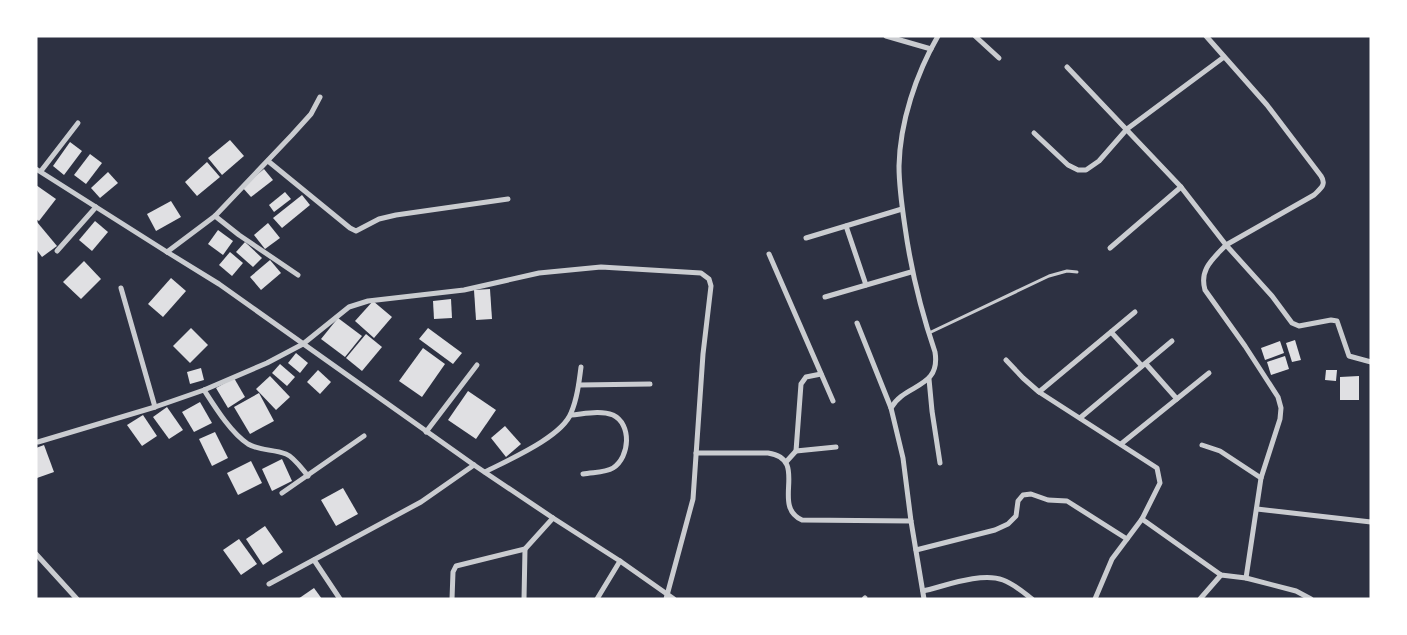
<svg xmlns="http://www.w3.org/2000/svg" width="1407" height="635" font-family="'Space Grotesk',sans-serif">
  <rect width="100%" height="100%" fill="#2d3142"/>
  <g fill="#e0e0e3">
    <polygon points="230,140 244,156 222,175 208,158"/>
    <polygon points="70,142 82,151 64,175 53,166"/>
    <polygon points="90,154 102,163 86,184 74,175"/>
    <polygon points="207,162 220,177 197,196 185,182"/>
    <polygon points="264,169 273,180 251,197 242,187"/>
    <polygon points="108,172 118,183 100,198 91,188"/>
    <polygon points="36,185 56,199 39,221 36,219"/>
    <polygon points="285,192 291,199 274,212 269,205"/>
    <polygon points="302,195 310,205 282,228 273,218"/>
    <polygon points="171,201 181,217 156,231 147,214"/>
    <polygon points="95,221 108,232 92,251 79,240"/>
    <polygon points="37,222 57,246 42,257 36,249"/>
    <polygon points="268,223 280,238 265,249 254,235"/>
    <polygon points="218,230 233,241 223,255 208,244"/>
    <polygon points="245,242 262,258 253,267 236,252"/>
    <polygon points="230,252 243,263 232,276 219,265"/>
    <polygon points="270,260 281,273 261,290 250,277"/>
    <polygon points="84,261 101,279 81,299 63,282"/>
    <polygon points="171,278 186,291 163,317 148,304"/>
    <polygon points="490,289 492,319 476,320 474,290"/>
    <polygon points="451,299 452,318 434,319 433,301"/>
    <polygon points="373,301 392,317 374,338 355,321"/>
    <polygon points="338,318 362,336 345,357 321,339"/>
    <polygon points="191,328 208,345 190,363 173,346"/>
    <polygon points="428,328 462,353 453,364 419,339"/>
    <polygon points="366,334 382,347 362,371 346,358"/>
    <polygon points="1295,340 1301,360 1292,362 1286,343"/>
    <polygon points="1280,341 1284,353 1265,360 1261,348"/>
    <polygon points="423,348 445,364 422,397 399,381"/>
    <polygon points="296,353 308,363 300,373 288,363"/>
    <polygon points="1285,356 1289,369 1271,375 1267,362"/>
    <polygon points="280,364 295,377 287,386 272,373"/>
    <polygon points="201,368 204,380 190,384 187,372"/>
    <polygon points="318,370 331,382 320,394 307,382"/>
    <polygon points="1326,370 1337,370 1336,381 1325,380"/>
    <polygon points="270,376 290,397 276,410 256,389"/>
    <polygon points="1359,376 1359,400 1340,400 1340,377"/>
    <polygon points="234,378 245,397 228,408 216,388"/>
    <polygon points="468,391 496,410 476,439 448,420"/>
    <polygon points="259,393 274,421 250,434 234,407"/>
    <polygon points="200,402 212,423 194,432 182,412"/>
    <polygon points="167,407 183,430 169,439 153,417"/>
    <polygon points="143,415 157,436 142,446 127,425"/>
    <polygon points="505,426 521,444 506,457 491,438"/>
    <polygon points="215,432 228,458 212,466 199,439"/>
    <polygon points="44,445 54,472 37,478 36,448"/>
    <polygon points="282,459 292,481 272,491 262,469"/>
    <polygon points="251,461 262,483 238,495 227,473"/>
    <polygon points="343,488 358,514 336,526 321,500"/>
    <polygon points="265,526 283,552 263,565 246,539"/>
    <polygon points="239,539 257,564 241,575 223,550"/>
    <polygon points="314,588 322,599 298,599"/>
  </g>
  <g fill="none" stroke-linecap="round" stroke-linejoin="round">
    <polyline stroke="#caccd0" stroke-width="3" points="929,333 1049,276 1067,271 1077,272"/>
    <g stroke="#caccd0" stroke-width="5">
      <polyline points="886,36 931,49"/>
      <polyline points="975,36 999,58"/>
      <path d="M1206,36l61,69 54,71c6,9 -1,13 -7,19l-88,50 46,51 20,27 7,3 32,-6 6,1 12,35 22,6"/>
      <path d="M1067,67l114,120 45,58c-13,14 -27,24 -21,45l40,56 33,51 3,11 -1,11 -19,59 -15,100"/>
      <polyline points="1034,133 1068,165 1078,170 1086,170 1099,161 1127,129 1224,57"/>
      <polyline points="268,161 350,228 356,231 379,219 396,215 508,199"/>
      <polyline points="36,169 167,252 219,284 474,465 553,518 620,561 674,599"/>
      <polyline points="41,171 78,123"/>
      <polyline points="215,216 239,235 298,275"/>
      <polyline points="846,226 866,285"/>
      <polyline points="806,238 902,209"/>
      <polyline points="1110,248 1181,187"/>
      <polyline points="57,251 96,207"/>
      <polyline points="167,252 215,216 292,135 311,114 320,97"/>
      <polyline points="769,254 833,401"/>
      <polyline points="121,288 155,407"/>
      <polyline points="825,297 911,272"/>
      <polyline points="857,323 891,408"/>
      <polyline points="1111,332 1142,366"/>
      <polyline points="1006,360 1023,378 1039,392 1157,468 1160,483 1142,519 1112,559 1095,599"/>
      <polyline points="1146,364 1177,399"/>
      <polyline points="821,374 806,377 801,384 796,451 836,447"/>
      <polyline points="929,379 932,411 940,463"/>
      <polyline points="579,385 650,384"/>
      <path d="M204,390c11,17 27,43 44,54 12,7 25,5 38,10 8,3 16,15 22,22"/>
      <polyline points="1039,392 1135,312"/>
      <path d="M571,415c13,-1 29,-5 42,0 19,9 17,42 0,53 -8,5 -21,4 -30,6"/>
      <polyline points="1080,418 1172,341"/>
      <polyline points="426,432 477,365"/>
      <polyline points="38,442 155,407 204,390 267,363 303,344 349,307 368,301 464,290 539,273 601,267 701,273 709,279 711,286 703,354 693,499 666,599"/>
      <polyline points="1121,444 1209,373"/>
      <polyline points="1202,445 1220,451 1261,478"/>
      <path d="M696,453h72c42,6 2,53 34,67l109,1"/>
      <polyline points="786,462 796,451"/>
      <path d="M485,472c23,-12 77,-35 86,-59 6,-14 8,-30 10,-46"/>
      <polyline points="282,493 364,436"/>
      <polyline points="1257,509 1371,522"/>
      <polyline points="1142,519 1221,575 1246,578 1296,591 1311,599"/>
      <polyline points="916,550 995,530 1008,524 1016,516 1018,501 1023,495 1031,494 1048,500 1067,501 1127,539"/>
      <polyline points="36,554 77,599"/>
      <polyline points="314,560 340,599"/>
      <polyline points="269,584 421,502 474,465"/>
      <path d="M923,591c22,-5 58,-19 80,-11 11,4 20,12 29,19"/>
      <polyline points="452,599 453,572 456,566 525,549 553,518"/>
      <polyline points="524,599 525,549"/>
      <polyline points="597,599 620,561"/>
      <polyline points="864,599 865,598"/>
      <path d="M924,599l-13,-78 -8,-63 -12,-50c14,-25 50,-19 44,-56 -14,-41 -24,-82 -30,-125 -3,-20 -6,-41 -6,-61 1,-44 17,-92 39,-130"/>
      <polyline points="1200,599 1221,575"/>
    </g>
  </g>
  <rect width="1407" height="635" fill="none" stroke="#ffffff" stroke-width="75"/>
</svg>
